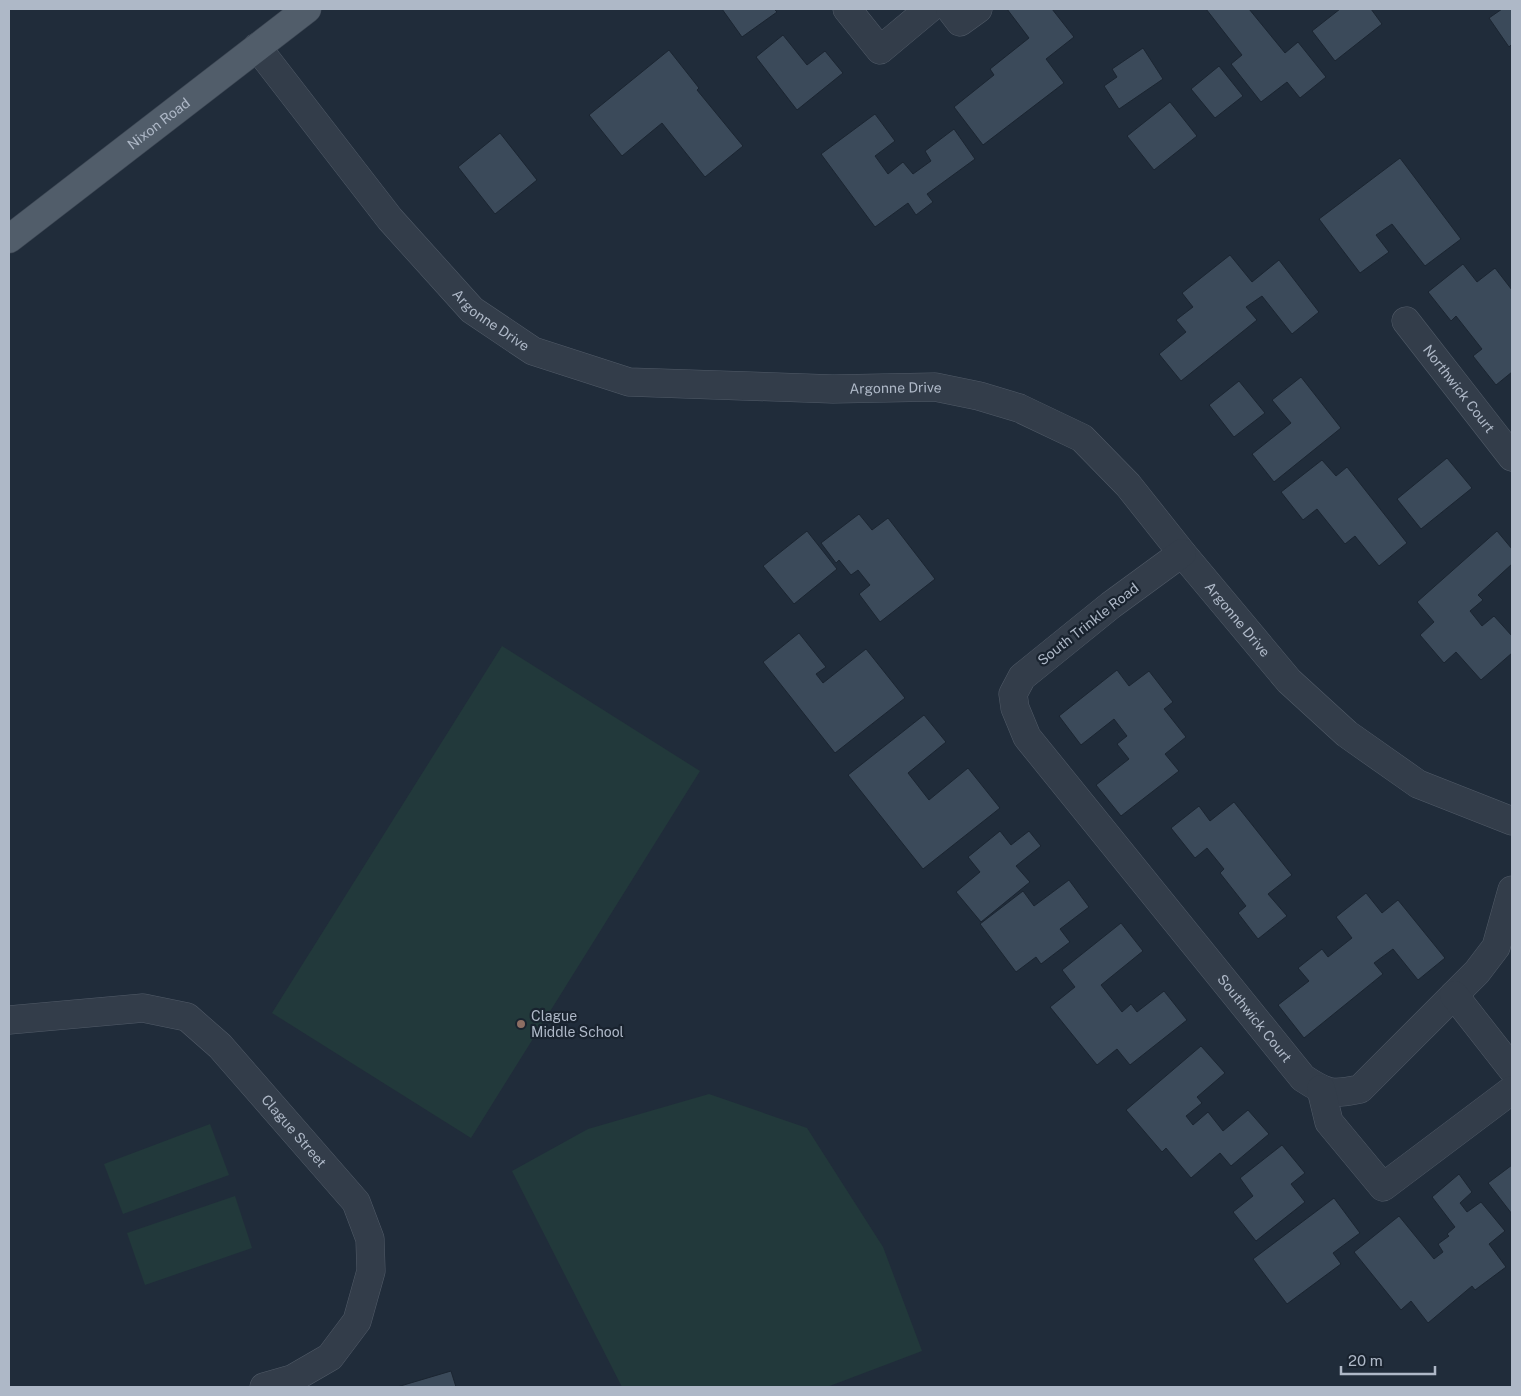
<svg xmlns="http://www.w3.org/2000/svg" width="1521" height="1396" font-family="'Public Sans',sans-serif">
  <rect width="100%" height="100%" fill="#202c3a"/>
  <g fill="#22393b">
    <polygon points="502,646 700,771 471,1138 272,1013"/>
    <polygon points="709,1094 807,1128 883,1247 922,1351 827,1387 622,1387 512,1171 588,1129"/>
    <polygon points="210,1124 229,1175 123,1214 104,1164"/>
    <polygon points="235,1196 252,1248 145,1285 127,1233"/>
  </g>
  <g fill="#3b4a5a" stroke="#1b2531">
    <polygon points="722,9 774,9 777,12 742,37"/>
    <polygon points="1007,9 1052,9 1074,37 1046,59 1064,83 983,145 954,107 994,75 990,69 1029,38"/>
    <polygon points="1206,9 1249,9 1285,53 1298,42 1326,77 1300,98 1287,82 1261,102 1231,64 1242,55"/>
    <polygon points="1340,9 1371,9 1382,24 1335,61 1312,31"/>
    <polygon points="1502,9 1512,9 1512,44 1509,47 1489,18"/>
    <polygon points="783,35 807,65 825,51 843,73 797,110 756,57"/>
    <polygon points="1143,48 1163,79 1119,109 1104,86 1117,77 1112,69"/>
    <polygon points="669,50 699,88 697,90 743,146 705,177 662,123 622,156 589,115"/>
    <polygon points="1219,66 1243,96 1215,118 1191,89"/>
    <polygon points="1170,102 1197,136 1154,170 1127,136"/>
    <polygon points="875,114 895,141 875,156 888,174 903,162 913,174 931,161 925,151 954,129 975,159 927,194 933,202 916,215 908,203 875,227 821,154"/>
    <polygon points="500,133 537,180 495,214 458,167"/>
    <polygon points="1400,158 1461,239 1425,266 1392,224 1376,235 1389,252 1360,273 1319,219"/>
    <polygon points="1230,255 1252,282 1279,260 1319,312 1292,334 1262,296 1246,307 1257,320 1181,381 1159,354 1186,332 1176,320 1193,307 1182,293"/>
    <polygon points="1463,264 1477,282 1495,268 1512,290 1512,372 1496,385 1473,356 1482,349 1456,316 1451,321 1428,292"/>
    <polygon points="1301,377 1341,428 1274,482 1252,454 1291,423 1272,400"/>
    <polygon points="1239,381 1265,413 1234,437 1209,405"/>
    <polygon points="1447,458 1472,488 1421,529 1397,499"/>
    <polygon points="1322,460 1336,476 1347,467 1407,543 1379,566 1355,536 1345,544 1317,509 1303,520 1281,492"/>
    <polygon points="859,514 872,530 888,518 935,579 880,622 859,594 870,585 858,570 851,575 839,560 836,563 821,543"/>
    <polygon points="807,531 837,569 794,604 763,566"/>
    <polygon points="1497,531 1512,549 1512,564 1478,595 1483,600 1470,611 1482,626 1494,616 1512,636 1512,653 1481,680 1456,652 1444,663 1420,635 1434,622 1417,602"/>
    <polygon points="799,633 826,667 816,674 823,683 866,649 905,698 835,753 763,662"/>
    <polygon points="1117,670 1129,686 1149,671 1173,702 1164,709 1186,737 1165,754 1179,771 1121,816 1096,785 1129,759 1117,744 1127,736 1114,719 1081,745 1059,716"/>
    <polygon points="924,715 946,742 908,773 929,800 968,768 1000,808 923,869 848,775"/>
    <polygon points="1234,802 1292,875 1268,894 1287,916 1258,939 1238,913 1246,906 1220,873 1224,869 1207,848 1195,858 1171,828 1199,806 1210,821"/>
    <polygon points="1000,831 1011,845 1029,831 1041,846 1016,866 1030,882 981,922 956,892 980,872 968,857"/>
    <polygon points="1069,880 1089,907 1060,929 1070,942 1041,964 1036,957 1016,972 980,924 1023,891 1034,906"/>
    <polygon points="1366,893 1382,913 1398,900 1445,958 1418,980 1393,949 1374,963 1383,974 1304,1038 1278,1005 1309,981 1298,968 1322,949 1328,957 1352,938 1336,917"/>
    <polygon points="1121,923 1143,951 1101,985 1122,1012 1131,1004 1137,1012 1164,991 1187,1020 1130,1065 1117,1049 1097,1065 1050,1007 1075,987 1062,970"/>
    <polygon points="1201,1046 1225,1073 1197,1097 1202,1103 1186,1116 1193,1125 1208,1112 1223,1131 1248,1110 1269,1134 1231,1166 1220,1153 1191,1178 1166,1148 1162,1152 1126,1110"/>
    <polygon points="1282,1145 1305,1173 1291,1184 1305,1202 1256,1241 1233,1212 1253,1196 1240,1178"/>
    <polygon points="1512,1165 1512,1214 1488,1183"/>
    <polygon points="1459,1174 1472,1192 1460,1203 1467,1212 1481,1202 1505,1231 1489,1244 1506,1267 1475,1290 1472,1286 1428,1323 1411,1301 1401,1310 1354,1252 1399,1216 1434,1259 1443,1252 1438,1244 1449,1236 1447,1234 1455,1227 1432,1197"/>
    <polygon points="1334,1198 1360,1233 1333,1253 1341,1264 1287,1304 1253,1259"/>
    <polygon points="451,1371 456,1387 397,1387"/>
  </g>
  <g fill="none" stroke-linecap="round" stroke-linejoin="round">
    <defs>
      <g id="minor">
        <polyline points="847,9 880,50 929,9"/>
        <polyline points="950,9 960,22 978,9"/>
        <path id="s1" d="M257,47l133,172 82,91 61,41 96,31 204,7 102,-2 44,9 40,12 63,30 46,47 54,68 107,128 58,53 71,50 94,37"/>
        <path id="s2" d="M1406,321l106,136"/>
        <path id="s3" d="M1182,553l-71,52 -89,72 -9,17 2,14 12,29 276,341c24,16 29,17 57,11l117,-117 19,-25 16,-57"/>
        <polyline points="1454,995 1512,1069"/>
        <path id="s4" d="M9,1020l134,-12 44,9 33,29 136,156 14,37 1,32 -14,50 -27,36 -38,22 -28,8"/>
        <polyline points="1321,1089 1329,1122 1383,1187 1512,1090"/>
      </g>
      <g id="major">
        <path id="s5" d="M9,239l298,-230"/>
      </g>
    </defs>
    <use href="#minor" stroke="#515b68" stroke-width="29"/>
    <use href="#major" stroke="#3d4754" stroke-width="29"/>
    <use href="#minor" stroke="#333d4a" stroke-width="28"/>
    <use href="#major" stroke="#515d6a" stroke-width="28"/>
  </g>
  <circle fill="#8d6e63" stroke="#19232f" stroke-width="2" cx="521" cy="1024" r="5"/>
  <g text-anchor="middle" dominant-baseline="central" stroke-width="4.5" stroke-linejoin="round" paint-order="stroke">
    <g font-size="14" fill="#aeb8c7" stroke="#19232f">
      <text stroke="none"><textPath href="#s5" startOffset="189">Nixon Road</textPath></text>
      <text stroke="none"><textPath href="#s1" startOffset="361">Argonne Drive</textPath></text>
      <text stroke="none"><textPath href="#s1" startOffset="781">Argonne Drive</textPath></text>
      <text stroke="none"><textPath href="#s2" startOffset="86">Northwick Court</textPath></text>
      <text stroke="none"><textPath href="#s1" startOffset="1216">Argonne Drive</textPath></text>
      <text transform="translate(1088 624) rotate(-38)">South Trinkle Road</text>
      <text stroke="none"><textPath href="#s3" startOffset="629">Southwick Court</textPath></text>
      <text stroke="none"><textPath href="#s4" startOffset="336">Clague Street</textPath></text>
    </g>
    <g font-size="14" fill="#aeb8c7" stroke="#19232f" text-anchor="start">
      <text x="531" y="1016">Clague<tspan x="531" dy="16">Middle School</tspan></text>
    </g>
  </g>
  <rect width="1521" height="1396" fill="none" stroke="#aeb8c7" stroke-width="20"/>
  <path d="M1341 1366v8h94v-8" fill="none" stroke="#aeb8c7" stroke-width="2.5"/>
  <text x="1348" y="1366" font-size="15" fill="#aeb8c7" stroke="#19232f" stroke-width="4" paint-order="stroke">20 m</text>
</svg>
